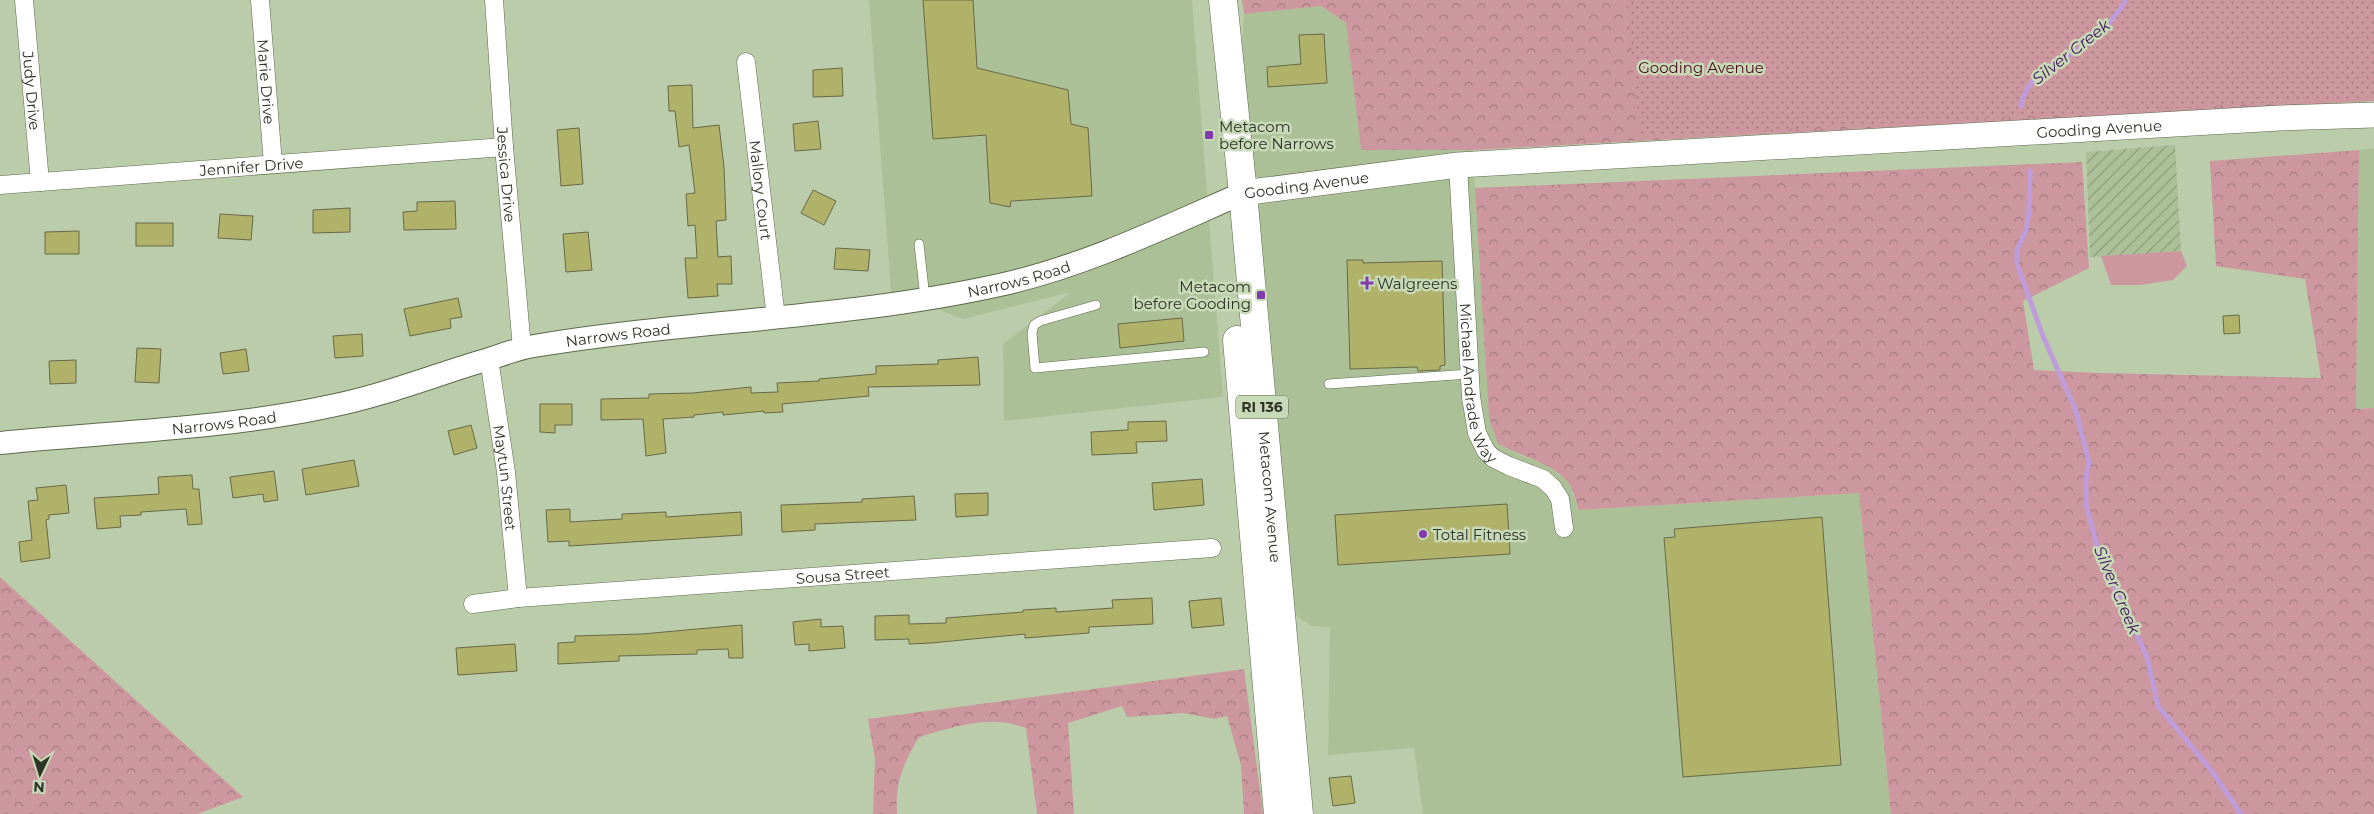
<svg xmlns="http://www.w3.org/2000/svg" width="2374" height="814" font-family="Montserrat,sans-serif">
  <defs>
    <pattern id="industrial-furrows" width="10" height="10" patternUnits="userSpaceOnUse" patternTransform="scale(1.25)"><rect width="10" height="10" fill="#acc098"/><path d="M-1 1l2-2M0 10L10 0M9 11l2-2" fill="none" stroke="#8c9d7c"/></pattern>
    <pattern id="forest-crowns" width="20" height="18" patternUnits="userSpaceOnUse" patternTransform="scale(1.25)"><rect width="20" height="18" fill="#cc979e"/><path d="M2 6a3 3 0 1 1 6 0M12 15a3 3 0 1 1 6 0" fill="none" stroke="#a67c81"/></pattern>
    <pattern id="park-dots" width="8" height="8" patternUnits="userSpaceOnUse" patternTransform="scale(1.25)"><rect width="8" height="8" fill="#cc979e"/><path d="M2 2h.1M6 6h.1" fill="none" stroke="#a67c81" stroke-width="1.8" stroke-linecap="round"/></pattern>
  </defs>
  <rect width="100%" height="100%" fill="#bca"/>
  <g fill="#acc098">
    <polygon points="869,0 1192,0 1223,397 1004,421 1003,344 1071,292 963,319 891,291"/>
    <polygon points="1321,6 1346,23 1361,150 1473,150 1489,418 1498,444 1517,454 1547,465 1568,481 1579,510 1859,493 1891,814 1423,814 1414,748 1328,755 1330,627 1312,626 1298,617 1290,605 1242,41 1244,14"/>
    <polygon points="2374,148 2374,408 2356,409 2359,150"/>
  </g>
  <polygon fill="url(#industrial-furrows)" points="2175,145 2181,251 2090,257 2086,152"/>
  <polygon fill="#cc979e" points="2181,251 2187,266 2173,280 2140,285 2111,285 2101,256"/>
  <g fill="url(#forest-crowns)">
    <polygon points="1242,0 2374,0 2374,101 1473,150 1361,150 1346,23 1321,6 1244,14"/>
    <path d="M2359,150l-3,259 18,-1v406h-483l-32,-321 -280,17c-3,-9 -6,-22 -12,-29 -17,-19 -47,-25 -69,-37l-9,-26 -14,-230 607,-26 7,106 -66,33 11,69 65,3 222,5 -16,-99 -89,-13 -6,-105z"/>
    <polygon points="0,577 243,797 197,814 0,814"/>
    <path d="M1244,669l19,145h-19l-3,-49 -14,-49 -12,3 -32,-6 -56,4 -5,-11 -54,17 6,91h-37l-11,-86c-38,-14 -70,-1 -107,9 -16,27 -24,45 -22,77h-24l2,-55 -7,-40z"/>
  </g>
  <polygon fill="url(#park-dots)" points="1627,0 2374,0 2374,97 1640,137"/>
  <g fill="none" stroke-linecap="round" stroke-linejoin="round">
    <g stroke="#be9cda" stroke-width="5">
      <path d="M2021,106c5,-36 48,-47 72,-67 14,-12 24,-24 33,-39"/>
      <polyline points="2030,171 2029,212 2026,230 2017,250 2017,264 2043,336 2076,411 2089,462 2086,478 2086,505 2099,553 2147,657 2158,706 2211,770 2241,814"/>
    </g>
  </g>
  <g fill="#b0b26a" stroke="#686947">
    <polygon points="923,0 973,0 977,68 1068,90 1071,124 1088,128 1092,196 1011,201 1010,207 990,203 986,135 933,139"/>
    <polygon points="1324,34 1327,83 1268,87 1267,67 1301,64 1299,35"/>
    <polygon points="842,68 843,96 813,97 813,70"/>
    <polygon points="692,85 693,128 719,125 724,167 726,220 716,221 718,257 731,256 732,284 717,284 718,296 688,298 685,258 697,258 695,225 688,226 686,194 695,193 689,145 679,147 675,111 669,111 668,86"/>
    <polygon points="818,121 821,149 795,151 793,124"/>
    <polygon points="579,128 583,184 561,186 557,130"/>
    <polygon points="813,190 836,201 824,225 801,213"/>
    <polygon points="455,201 456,229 404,230 403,212 417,211 417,202"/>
    <polygon points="350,208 350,232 313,233 313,210"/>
    <polygon points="220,214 253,216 251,240 218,238"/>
    <rect x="136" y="223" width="37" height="23"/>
    <polygon points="79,231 79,254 45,254 45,232"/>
    <polygon points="588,232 592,270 566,272 563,234"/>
    <polygon points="836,248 870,250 868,271 834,269"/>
    <polygon points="1347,260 1363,260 1363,263 1442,261 1445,365 1440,366 1440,370 1418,371 1417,367 1350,369"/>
    <polygon points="458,298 462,317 450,319 451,328 410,336 404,309"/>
    <polygon points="2239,315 2240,333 2224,334 2223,316"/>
    <polygon points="1182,318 1184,341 1120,348 1118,324"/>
    <polygon points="362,334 363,356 335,358 333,336"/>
    <polygon points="137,348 161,349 159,383 135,382"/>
    <polygon points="246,349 249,371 223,374 220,353"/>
    <polygon points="978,357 980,385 868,387 869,396 782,404 783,412 764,413 764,411 723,415 723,412 694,415 694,417 663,419 666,453 646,456 643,419 601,420 601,399 649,398 649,394 693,393 751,387 751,393 778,392 777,383 819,381 819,379 876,374 876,366 938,364 938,360"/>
    <polygon points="76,360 76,383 50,384 49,361"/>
    <polygon points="540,404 572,404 572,425 555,425 555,433 540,432"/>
    <polygon points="1166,421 1167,441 1136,442 1137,453 1092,455 1091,432 1128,430 1128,422"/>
    <polygon points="471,425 477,448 454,455 448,431"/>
    <polygon points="354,460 359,486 306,495 302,469"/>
    <polygon points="274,471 278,500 264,502 263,494 233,498 230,477"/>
    <polygon points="192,475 193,489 199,489 202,524 188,525 186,509 141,512 141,515 120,516 121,527 97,529 94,498 159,494 158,477"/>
    <polygon points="1202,479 1204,505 1154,510 1152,483"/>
    <polygon points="66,485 69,513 49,515 49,519 46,520 50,558 21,562 19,542 32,540 28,501 38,500 36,488"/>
    <polygon points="988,493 988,515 956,517 955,494"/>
    <polygon points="914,496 916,520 815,524 815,530 782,532 781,505 862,502 862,499"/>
    <polygon points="1507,504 1510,554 1338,565 1335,515"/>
    <polygon points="570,509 570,522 622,519 622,514 666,512 666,517 741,512 742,535 569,546 569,541 548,542 546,510"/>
    <polygon points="1822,517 1841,765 1683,777 1664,538 1675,537 1674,529"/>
    <polygon points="1152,598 1153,624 1089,627 1089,633 1025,638 1025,634 931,643 909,644 909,639 875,640 875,616 909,615 909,624 946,623 946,618 1023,612 1023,610 1056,608 1056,612 1113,608 1112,600"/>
    <polygon points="1221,598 1224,625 1192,628 1189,601"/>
    <polygon points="821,619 821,627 843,626 845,648 809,651 809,644 795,645 793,622"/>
    <polygon points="742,625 743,658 729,658 728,649 697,650 697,654 619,656 619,661 558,664 558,643 575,642 575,636 642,634"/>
    <polygon points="515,644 517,671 458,675 456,648"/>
    <polygon points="1351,776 1355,803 1333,806 1329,778"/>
  </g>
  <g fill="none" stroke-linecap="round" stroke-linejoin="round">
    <defs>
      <g id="service">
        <polyline points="919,244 925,298"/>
        <polyline points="1096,305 1040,321 1034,325 1032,333 1035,368 1204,352"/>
        <polyline points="1329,384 1469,374"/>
      </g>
      <g id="minor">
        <path id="s1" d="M24,0l16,182"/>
        <path id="s2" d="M260,0l13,164"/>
        <path id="s3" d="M494,0l10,147 18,201"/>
        <path id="s4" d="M746,62l30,256"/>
        <path id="s5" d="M1458,165l13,232 6,36 9,18 7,7 16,8 34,13 10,9 7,11 4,29"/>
        <path id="s6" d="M0,185l504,-38"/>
        <path id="s7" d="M489,359l17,113 12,126"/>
        <path id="s8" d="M473,604l45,-6 694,-50"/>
      </g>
      <g id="tertiary">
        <path id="s9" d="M0,443c109,-11 225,-14 331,-37 50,-10 99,-29 148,-44 18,-5 36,-13 55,-16 156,-26 315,-27 470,-62 83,-19 161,-57 239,-91"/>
      </g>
      <g id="secondary">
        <path id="s10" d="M1243,193l215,-28 822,-47 94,-3"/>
      </g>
      <g id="primary">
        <path id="s11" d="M1223,0l20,193 56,621"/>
        <polyline points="1237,340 1278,814"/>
      </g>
    </defs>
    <use href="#service" stroke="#5b6a4b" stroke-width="10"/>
    <use href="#minor" stroke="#5b6a4b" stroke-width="19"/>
    <use href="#tertiary" stroke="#5b6a4b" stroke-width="24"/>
    <use href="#secondary" stroke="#5b6a4b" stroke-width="26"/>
    <use href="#primary" stroke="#5b6a4b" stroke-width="29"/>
    <use href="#service" stroke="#fff" stroke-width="9"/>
    <use href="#minor" stroke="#fff" stroke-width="18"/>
    <use href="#tertiary" stroke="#fff" stroke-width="22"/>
    <use href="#secondary" stroke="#fff" stroke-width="25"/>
    <use href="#primary" stroke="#fff" stroke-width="28"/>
  </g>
  <g fill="#823baf" stroke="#c7d9b6" stroke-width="2">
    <rect x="1204" y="130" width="10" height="10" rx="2.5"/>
    <path d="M1364.5 275.5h5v5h5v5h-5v5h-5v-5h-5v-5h5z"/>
    <rect x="1256" y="290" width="10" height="10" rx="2.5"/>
    <circle cx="1423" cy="534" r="5"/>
  </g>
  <g text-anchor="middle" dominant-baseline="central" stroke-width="5" stroke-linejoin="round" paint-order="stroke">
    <rect fill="#c7d9b6" stroke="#5c6652" stroke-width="1" x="1236" y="395.5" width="52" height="23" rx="4"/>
    <g font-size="14" font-weight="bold" fill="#2e3427">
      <text x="1262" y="407">RI 136</text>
    </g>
    <g font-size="15" fill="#4e091e" stroke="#c7d9b6">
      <text x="1701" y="67">Gooding Avenue</text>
    </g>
    <g font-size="15" fill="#2e3427" stroke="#c7d9b6">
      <text stroke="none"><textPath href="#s2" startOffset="82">Marie Drive</textPath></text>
      <text stroke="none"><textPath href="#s1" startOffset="91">Judy Drive</textPath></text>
      <text stroke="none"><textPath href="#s10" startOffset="859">Gooding Avenue</textPath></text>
      <text stroke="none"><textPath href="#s6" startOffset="252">Jennifer Drive</textPath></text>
      <text stroke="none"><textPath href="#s3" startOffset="175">Jessica Drive</textPath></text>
      <text stroke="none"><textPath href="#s10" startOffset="64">Gooding Avenue</textPath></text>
      <text stroke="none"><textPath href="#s4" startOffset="129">Mallory Court</textPath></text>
      <text stroke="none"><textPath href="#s9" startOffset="1035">Narrows Road</textPath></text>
      <text stroke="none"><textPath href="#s9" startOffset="630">Narrows Road</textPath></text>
      <text stroke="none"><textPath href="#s5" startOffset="220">Michael Andrade Way</textPath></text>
      <text stroke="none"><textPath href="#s9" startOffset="225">Narrows Road</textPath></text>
      <text stroke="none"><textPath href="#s7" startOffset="120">Maytun Street</textPath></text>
      <text stroke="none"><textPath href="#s11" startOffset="499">Metacom Avenue</textPath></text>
      <text stroke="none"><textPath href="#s8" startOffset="371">Sousa Street</textPath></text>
    </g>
    <g font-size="15" fill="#2e3427" stroke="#c7d9b6" text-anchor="start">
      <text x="1219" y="126">Metacom<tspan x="1219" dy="17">before Narrows</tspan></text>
      <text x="1377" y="283">Walgreens</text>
      <text x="1251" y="286" text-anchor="end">Metacom<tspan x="1251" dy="17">before Gooding</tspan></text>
      <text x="1433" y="534">Total Fitness</text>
    </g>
    <g font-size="16" font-style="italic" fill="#3e1059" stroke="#c7d9b6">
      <text transform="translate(2071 52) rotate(-38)">Silver Creek</text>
      <text transform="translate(2117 590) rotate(67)">Silver Creek</text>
    </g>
  </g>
  <g transform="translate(40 774) rotate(184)" stroke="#c7d9b6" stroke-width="4" paint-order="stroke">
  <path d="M0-4L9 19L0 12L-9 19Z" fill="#2e3427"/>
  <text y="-8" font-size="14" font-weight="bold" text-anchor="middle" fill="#2e3427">N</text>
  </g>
</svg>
